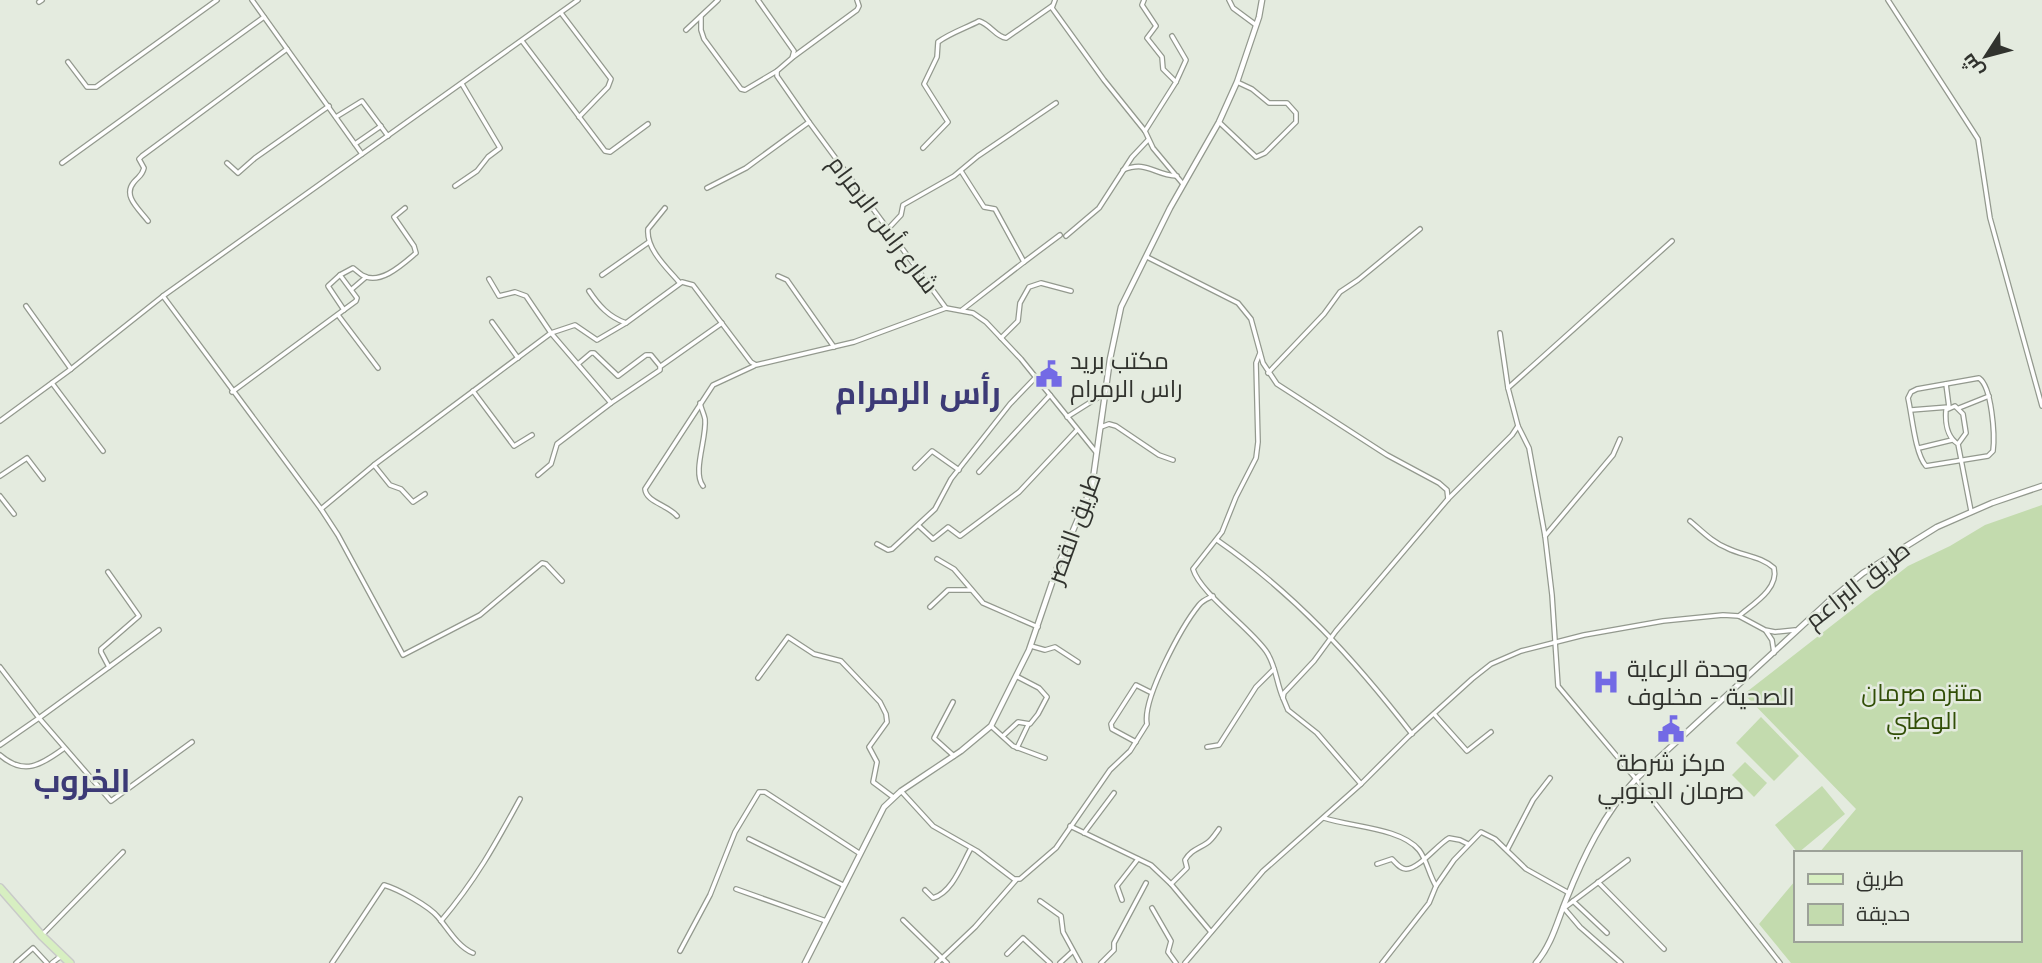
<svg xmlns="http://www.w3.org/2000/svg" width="2042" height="963" font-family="Mulish,Cairo,sans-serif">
  <rect width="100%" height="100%" fill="#e4ebdf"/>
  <g fill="#c3dbae">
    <polygon points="2042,505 2042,963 1791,963 1759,924 1795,881 1795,940 2019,940 2019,853 1819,853 1856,809 1744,694 1908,566 1950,546 1985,525"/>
    <polygon points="1761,717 1799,756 1774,781 1736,743"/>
    <polygon points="1745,762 1767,783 1754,797 1732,775"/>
    <polygon points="1822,786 1845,814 1798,853 1775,825"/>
  </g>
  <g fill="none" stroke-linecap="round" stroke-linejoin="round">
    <defs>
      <g id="minor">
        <polyline points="252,0 362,154"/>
        <polyline points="758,0 794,51 792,58 777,71 777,76 809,122 946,308 973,313 986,322 1021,359 1096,452"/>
        <polyline points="1055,0 1052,8 1104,80 1145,131 1153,148 1183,184"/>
        <polyline points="1144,0 1142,5 1156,26 1147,38 1162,57 1163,69 1176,82 1145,131"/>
        <polyline points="1229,0 1233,8 1256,25"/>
        <polyline points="1888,0 1978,139 1990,218 2042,406"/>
        <polyline points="39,2 42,0"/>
        <polyline points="561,13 611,79 608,87 579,117"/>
        <polyline points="701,17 701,30 704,39 741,89 745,90 777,71"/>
        <polyline points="686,30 718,0"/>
        <polyline points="1172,36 1186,60 1176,82"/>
        <polyline points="522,41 605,151 610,152 648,124"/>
        <polyline points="793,57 857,10 859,6 857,0"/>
        <polyline points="68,62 87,87 96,87 217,0"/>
        <polyline points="336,117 362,101 388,136"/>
        <polyline points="1219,122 1256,157 1265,153 1296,122 1296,113 1287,103 1269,103 1252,89 1237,82"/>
        <polyline points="355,144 381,126"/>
        <path d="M923,148l25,-26 -24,-38 13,-27 1,-15c12,-9 28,-14 41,-21 11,3 17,16 27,17l46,-32"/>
        <polyline points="62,163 264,17"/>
        <polyline points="227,163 238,173 255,158 329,106"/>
        <path d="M1123,170c25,-10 30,5 54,6"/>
        <polyline points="961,171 984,207 995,209 1024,262 962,310"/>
        <polyline points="455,186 477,171 488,157 500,148 462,84"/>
        <polyline points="707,188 746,168 809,122"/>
        <path d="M665,208l-17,21c-2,20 19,39 31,53"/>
        <path d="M148,221c-9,-12 -26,-25 -14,-39 5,-6 8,-6 10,-14l-5,-9 3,-3 145,-107"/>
        <polyline points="887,230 901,215 903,205 954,176 978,156 1056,103"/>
        <polyline points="1066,236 1099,208 1132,157 1148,140"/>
        <polyline points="1147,257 1238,303 1251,319 1263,363 1277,384 1387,455 1439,483 1447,490 1448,499"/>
        <polyline points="1024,262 1060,235"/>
        <polyline points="340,275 328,286 344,310"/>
        <polyline points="602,275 649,242"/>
        <polyline points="778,276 787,280 834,347"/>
        <polyline points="489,279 499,296 515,292 526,296 551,333 611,403 557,444 551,464 538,475"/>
        <polyline points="352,289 366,277"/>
        <path d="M589,291c10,15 20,26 37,32"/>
        <polyline points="163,296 321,509 374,465 551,333 575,325 597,340 626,323 682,282 693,285 751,362 756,365 854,342 946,308"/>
        <polyline points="26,306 71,369"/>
        <polyline points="338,315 378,368"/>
        <polyline points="492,322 518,358"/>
        <polyline points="1500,333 1508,388"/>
        <polyline points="1001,338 1018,321 1020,303 1029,287 1041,283 1071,291"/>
        <path d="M1260,353l-4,10 2,79 -2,16 -20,39 -14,35 -29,37c7,24 56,58 73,82 10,14 10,31 17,47"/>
        <polyline points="578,364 591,353 594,353 618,376 646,355 651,355 660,366 660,370 611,403"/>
        <polyline points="661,366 722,323"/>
        <polyline points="1268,373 1324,314 1340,292 1358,280 1420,229"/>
        <path d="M1979,378c13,9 16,57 14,73l-5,5 -62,10c-11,-12 -14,-51 -18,-68l3,-6 6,-3z"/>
        <polyline points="52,383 103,451"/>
        <polyline points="473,391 514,446 532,435"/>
        <path d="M232,392l124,-91 1,-3 -17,-23 13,-7c3,2 6,5 9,7 18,11 41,-11 54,-22l-2,-7 -20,-29 11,-9"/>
        <path d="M700,403c1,5 4,11 5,16 2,19 -13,53 -2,67"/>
        <polyline points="1959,408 1989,396"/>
        <polyline points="1911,410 1949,407 1946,384"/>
        <polyline points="1067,417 1105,393"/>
        <polyline points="0,421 71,369 163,296 578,0"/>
        <polyline points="1518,426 1529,448 1545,536 1552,595 1558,686 1636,779 1780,963"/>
        <polyline points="1101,427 1109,424 1116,426 1159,455 1173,460"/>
        <path d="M1958,444l8,-11 -3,-19 -8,-8 -9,4c-1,12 1,27 12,34l13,67"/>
        <polyline points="1919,448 1952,440"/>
        <polyline points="374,465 390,485 401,489 413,502 425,494"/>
        <polyline points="915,468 932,451 959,470"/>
        <polyline points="979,472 1050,395"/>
        <polyline points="0,476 27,458 43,479"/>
        <polyline points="0,496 14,514"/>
        <polyline points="321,509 338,535 403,655 480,615 542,563 546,564 562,581"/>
        <path d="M677,516c-9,-11 -31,-14 -32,-27l68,-104 41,-19"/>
        <path d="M1690,521c12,10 22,21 37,27 16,8 34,8 47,20 5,21 -21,36 -35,48"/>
        <polyline points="919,526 933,539 948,527 960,536 1019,492 1077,430"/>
        <polyline points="1545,536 1613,455 1620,439"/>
        <path d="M1217,540c78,54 137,119 195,194"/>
        <polyline points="877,544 888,550 892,549 935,509 951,479 1010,404 1036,377"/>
        <polyline points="937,559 954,569 983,603 1038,627"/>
        <polyline points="108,572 139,616 101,649 101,652 109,667 39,718 111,801 192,742"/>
        <polyline points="930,607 948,590 971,590"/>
        <polyline points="1766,631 1772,640 1774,653"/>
        <polyline points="1031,646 1045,650 1055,647 1078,662"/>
        <polyline points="0,667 39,718 0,745"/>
        <polyline points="109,667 159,630"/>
        <polyline points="758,678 788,637 814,654 841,661 880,702 886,714 887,722 869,747 877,762 873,782 893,797"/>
        <polyline points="953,702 934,738 954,756"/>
        <polyline points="1434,714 1467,751 1491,732"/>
        <polyline points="991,726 1013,746 1045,758"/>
        <polyline points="1003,736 1018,722 1030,724 1038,714 1047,697 1039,688 1016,676"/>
        <polyline points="1136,742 1112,729 1111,724 1136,685 1150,692"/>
        <polyline points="1207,747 1219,745 1256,687 1274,669"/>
        <polyline points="1017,748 1028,725"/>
        <path d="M0,755c24,21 41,10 63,-6"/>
        <polyline points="1361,784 1317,733 1288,710 1283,698 1284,693 1314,661 1336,631 1448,499 1512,435 1518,426 1508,388 1672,241"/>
        <path d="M901,791l32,35 44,25 37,28h6l36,-31 54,-78 20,-19 17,-27c-5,-25 35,-98 52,-119 4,-5 8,-6 14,-9"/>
        <path d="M1324,818c28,9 77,10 95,32 8,10 10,25 17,36"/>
        <polyline points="1070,826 1151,865 1171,884 1211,932"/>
        <polyline points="1084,833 1114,793"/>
        <polyline points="749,839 843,885"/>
        <polyline points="1507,850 1533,800 1550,778"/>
        <path d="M1377,864l15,-5c4,4 8,10 14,10 13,0 31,-24 43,-31l11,2 8,4"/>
        <polyline points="1598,882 1664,949"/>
        <path d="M1171,884l16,-16 -2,-8c6,-10 13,-11 22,-17 5,-3 9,-10 12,-14"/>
        <polyline points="736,889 826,921"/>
        <path d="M925,890l8,8c19,-5 29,-34 38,-50"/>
        <polyline points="1122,900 1117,886 1138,859"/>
        <polyline points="1040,901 1061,916 1063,932 1080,963"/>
        <polyline points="1573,901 1607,933"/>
        <polyline points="1563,907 1580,927 1621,963"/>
        <polyline points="1152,908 1171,941 1168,952 1176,963"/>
        <polyline points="1564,908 1628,860"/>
        <polyline points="903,920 947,963"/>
        <path d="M441,921c34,-40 54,-76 79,-122"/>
        <polyline points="43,934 123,852"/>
        <polyline points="680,951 710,895 735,832 759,792 765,792 859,853"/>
        <polyline points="1007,954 1023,938 1050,963"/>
        <polyline points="16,963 33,948 47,963"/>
        <polyline points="52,963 61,956"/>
        <path d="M332,963l52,-78c14,4 45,21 54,32 10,12 20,30 35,36"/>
        <polyline points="937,963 975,927 1016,880"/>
        <polyline points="1060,963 1073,951"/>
        <polyline points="1101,963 1114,950 1114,943 1146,883"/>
        <polyline points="1185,963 1263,871 1361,784 1408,737 1472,679 1491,664 1521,651 1584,635 1663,621 1723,615 1739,616 1765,630 1775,632 1795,630"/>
        <polyline points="1382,963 1429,903 1436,886 1454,860 1481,832 1495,839 1526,869 1569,893"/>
      </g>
      <g id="tertiary">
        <polyline points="805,963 884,807 901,791 961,751 991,726 1029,650 1057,568 1092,486 1110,359 1121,307 1170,208 1219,122 1237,82 1259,17 1262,0"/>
        <path d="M1536,963c16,-19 21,-41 30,-63 17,-43 38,-87 70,-121l193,-178 34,-28 74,-46 55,-24 50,-17"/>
      </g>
      <polyline id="primary" points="0,888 42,936 70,963"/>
    </defs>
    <use href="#minor" stroke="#93998e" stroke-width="6"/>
    <use href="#tertiary" stroke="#93998e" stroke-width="7"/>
    <use href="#primary" stroke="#c9cac9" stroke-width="10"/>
    <use href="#minor" stroke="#fff" stroke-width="3.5"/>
    <use href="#tertiary" stroke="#fff" stroke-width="4.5"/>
    <use href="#primary" stroke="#d7efc1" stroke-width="7"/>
  </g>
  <defs>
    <symbol id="civic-bare" viewBox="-9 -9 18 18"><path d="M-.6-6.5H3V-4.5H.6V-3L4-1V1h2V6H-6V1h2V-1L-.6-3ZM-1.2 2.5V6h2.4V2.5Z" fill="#736ae5" stroke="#e4ebdf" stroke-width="2.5" paint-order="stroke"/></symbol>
    <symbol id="hospital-bare" viewBox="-9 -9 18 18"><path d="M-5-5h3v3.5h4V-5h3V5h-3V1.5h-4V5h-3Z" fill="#736ae5" stroke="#e4ebdf" stroke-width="2.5" paint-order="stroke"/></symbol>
  </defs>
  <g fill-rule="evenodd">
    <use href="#civic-bare" x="1030" y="355" width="38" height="38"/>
    <use href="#hospital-bare" x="1587" y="663" width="38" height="38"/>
    <use href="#civic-bare" x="1652" y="710" width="38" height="38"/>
  </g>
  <g text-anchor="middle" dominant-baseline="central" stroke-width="5" stroke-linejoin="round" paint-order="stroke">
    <g font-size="24" fill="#31332e" stroke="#e4ebdf">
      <text transform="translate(884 224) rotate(53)">شارع رأس الرمرام</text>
      <text transform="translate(1073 528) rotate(-70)">طريق القصر</text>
      <text transform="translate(1857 584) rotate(-38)">طريق البراعم</text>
    </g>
    <g font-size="24" fill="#31332e" stroke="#e4ebdf" text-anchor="start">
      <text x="1070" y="360">مكتب بريد<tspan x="1070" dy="28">راس الرمرام</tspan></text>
      <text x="1627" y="668">وحدة الرعاية<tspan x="1627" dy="28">الصحية - مخلوف</tspan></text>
      <text x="1671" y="762" text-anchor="middle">مركز شرطة<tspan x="1671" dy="28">صرمان الجنوبي</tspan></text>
    </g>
    <g font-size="24" fill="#314e06" stroke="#e4ebdf">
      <text x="1922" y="692">متنزه صرمان<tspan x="1922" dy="28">الوطني</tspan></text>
    </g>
    <g font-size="32" font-weight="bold" fill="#3c3a76" stroke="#e4ebdf">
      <text x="918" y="392">رأس الرمرام</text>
      <text x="82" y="780">الخروب</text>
    </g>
  </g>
  <rect x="1794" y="851" width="228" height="91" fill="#e4ebdf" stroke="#9ca198" stroke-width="2"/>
  <rect x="1808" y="874" width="35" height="10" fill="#d7efc1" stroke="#9ca198" stroke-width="2"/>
  <text x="1856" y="886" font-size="21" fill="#31332e">طريق</text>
  <rect x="1808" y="904" width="35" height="21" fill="#c3dbae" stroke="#9ca198" stroke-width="2"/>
  <text x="1856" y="921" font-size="21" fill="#31332e">حديقة</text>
  <g transform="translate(1986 56) rotate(234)" stroke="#e4ebdf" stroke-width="5" paint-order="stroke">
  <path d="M0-5L12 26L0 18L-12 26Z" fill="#31332e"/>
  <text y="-10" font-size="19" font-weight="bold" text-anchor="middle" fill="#31332e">ش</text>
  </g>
</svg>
